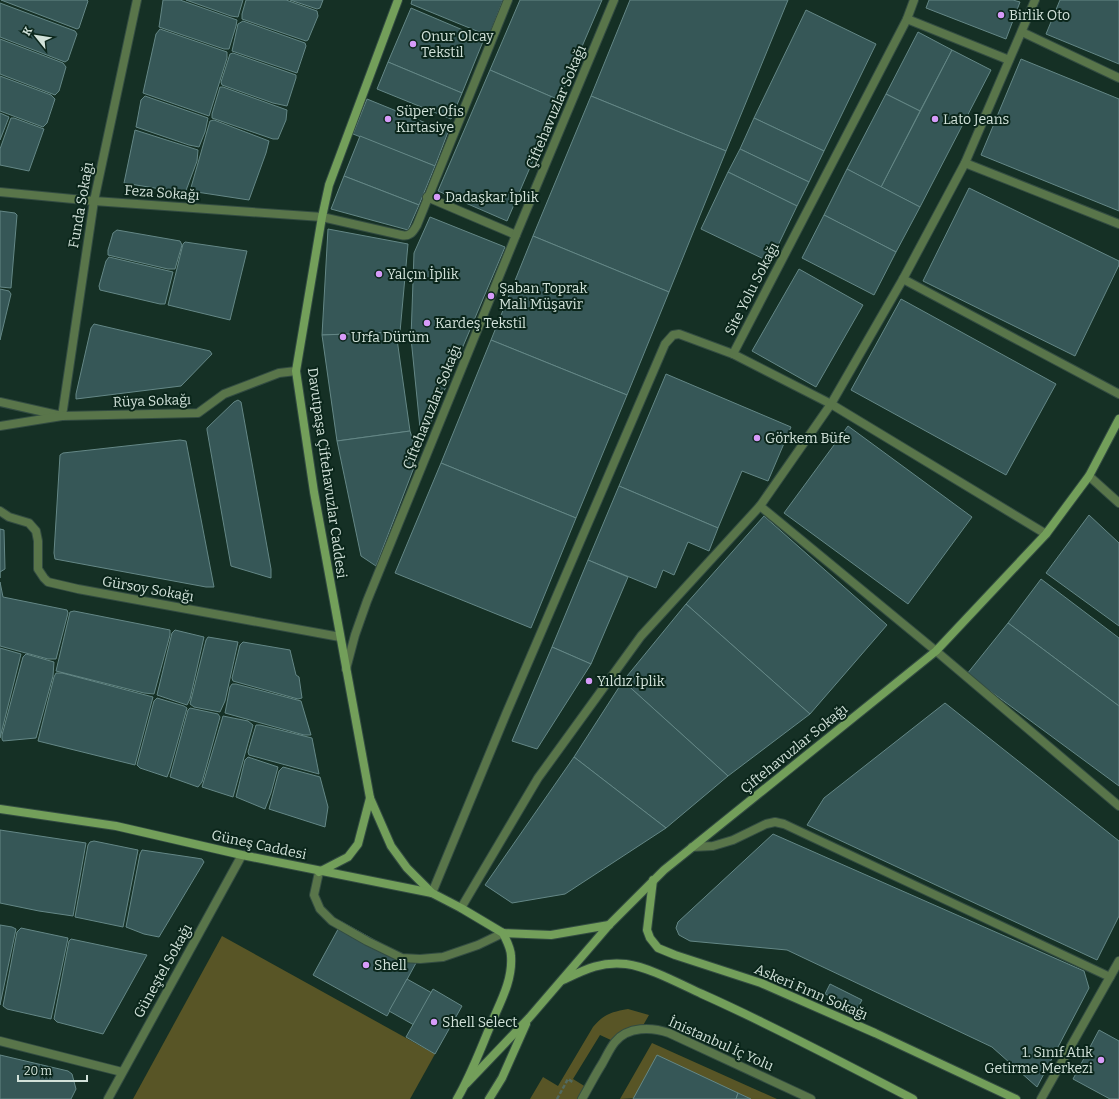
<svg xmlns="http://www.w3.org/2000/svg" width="1119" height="1099" font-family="Bitter,serif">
  <rect width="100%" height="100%" fill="#153025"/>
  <g fill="#585526">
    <polygon points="222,936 435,1054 410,1099 133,1099"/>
    <path d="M628,1009l21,6 -8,14 -28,12 -13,-6 -27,44 13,8 -7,12h-49l13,-22 15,9 35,-59c11,-13 18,-15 35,-18z"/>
    <polygon points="652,1043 777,1099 751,1099 738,1093 620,1099"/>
  </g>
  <g fill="#365757" stroke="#648786">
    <polygon points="1,0 87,0 88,1 79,28 77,29"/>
    <polygon points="163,0 180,0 237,20 236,26 229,49 224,49 159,27"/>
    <polygon points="186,0 243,0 238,17 231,16"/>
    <polygon points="246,0 286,0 317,11 318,16 308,40 306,41 242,19 242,14"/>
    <polygon points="290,0 323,0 320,8 317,9"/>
    <polygon points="412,0 503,0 489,36 411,4"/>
    <polygon points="520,0 602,0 559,100 490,70"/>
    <polygon points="630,0 788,0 726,151 591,96"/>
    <polygon points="929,0 1013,0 1020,2 1006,39 926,8"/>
    <polygon points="1060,0 1119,0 1119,64 1046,34"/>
    <polygon points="0,3 75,31 77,34 68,60 65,62 0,37"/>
    <polygon points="411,8 484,39 462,93 388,62"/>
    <polygon points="806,10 876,44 824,151 754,118"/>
    <polygon points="243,21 305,43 306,46 297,73 232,51 238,24"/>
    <polygon points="160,29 227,52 227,58 209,116 143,93 156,34"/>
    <polygon points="918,32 952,50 920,111 886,94"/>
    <polygon points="0,39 63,63 66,67 59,91 55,95 0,74"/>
    <polygon points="952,50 991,70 920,207 881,187"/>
    <polygon points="233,53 296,75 296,78 287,106 273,103 222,85 221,82 230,54"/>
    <polygon points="1021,59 1119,99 1119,211 981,155"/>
    <polygon points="388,62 462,93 451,119 377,89"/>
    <polygon points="490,70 559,100 507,221 438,191"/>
    <polygon points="0,76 51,95 55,99 47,123 43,127 0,111"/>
    <polygon points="220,87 223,87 287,110 286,120 278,139 273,139 212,118 212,114"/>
    <polygon points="886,94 920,111 881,187 847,169"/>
    <polygon points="145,96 208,118 205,132 199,147 189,145 136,127 141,100"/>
    <polygon points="591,96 726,151 669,292 533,236"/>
    <polygon points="367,99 448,132 435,166 353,134"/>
    <polygon points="0,113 9,117 0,140"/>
    <polygon points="11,118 14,118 44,129 29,171 0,165 0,149"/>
    <polygon points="754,118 824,151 809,182 740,149"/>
    <polygon points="214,120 269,141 266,153 249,200 190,191 210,121"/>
    <polygon points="135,130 198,150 197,161 185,193 124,183"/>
    <polygon points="360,136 435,166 419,205 344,176"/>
    <polygon points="740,149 809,182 797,206 728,172"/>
    <polygon points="847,169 920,207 896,252 824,215"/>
    <polygon points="728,172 797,206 770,262 701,229"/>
    <polygon points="344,176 419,205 408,230 331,209"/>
    <polygon points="969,188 1119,261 1119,265 1075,356 923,281"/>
    <polygon points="0,211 15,213 17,215 11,288 0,287"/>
    <polygon points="824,215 896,252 874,295 802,258"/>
    <polygon points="430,217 505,247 428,429 420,428 411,338 414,253"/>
    <polygon points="328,229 408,244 400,332 322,335"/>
    <polygon points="117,230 180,241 182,245 175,269 168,269 108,255 108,250 113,233"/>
    <polygon points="533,236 669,292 627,395 491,340"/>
    <polygon points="185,242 247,251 230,320 168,305 183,244"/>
    <polygon points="109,257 173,272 165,304 160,304 100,290 99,286 106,261"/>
    <polygon points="799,269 863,305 816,387 752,351"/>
    <polygon points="0,289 9,291 11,294 0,340"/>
    <polygon points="901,299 1056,384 1006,475 851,390"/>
    <polygon points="94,324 210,351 212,354 181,386 76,399 76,394 91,328"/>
    <polygon points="396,332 410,431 337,441 322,335"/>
    <polygon points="491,340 627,395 576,518 441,463"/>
    <polygon points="666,374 791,427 768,481 742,471 718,528 619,486"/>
    <polygon points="238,400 241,402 271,569 271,578 231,566 207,430 207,428 234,402"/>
    <polygon points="848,426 972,517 908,604 784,513"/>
    <polygon points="410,431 418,457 376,566 361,556 337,441"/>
    <polygon points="180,440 186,441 214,587 206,587 55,559 54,553 60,455 63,453"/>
    <polygon points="441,463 576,518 531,628 395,573"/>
    <polygon points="619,486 718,528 709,551 688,542 674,575 663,570 656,588 588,560"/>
    <polygon points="1089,515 1119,543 1119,626 1046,573"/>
    <polygon points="764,516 887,625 810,714 686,604"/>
    <polygon points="0,529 4,530 5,569 0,572 0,578"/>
    <polygon points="588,560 628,577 591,664 552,647"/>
    <polygon points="1041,579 1119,638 1119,706 1008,623"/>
    <polygon points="0,582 3,597 67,610 68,613 56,659 48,659 0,646"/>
    <polygon points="686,604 810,714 728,776 623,681"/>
    <polygon points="74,611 170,630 170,635 154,694 144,693 56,671 70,612"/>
    <polygon points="1008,623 1119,706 1119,786 967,674"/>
    <polygon points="175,630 204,637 190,699 187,705 157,695 172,633"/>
    <polygon points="208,637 238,642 225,701 220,712 194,707 190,704 206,640"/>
    <polygon points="243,642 290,650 296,675 299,677 302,698 298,699 233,681 232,678 240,645"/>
    <polygon points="552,647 591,664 537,749 512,741"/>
    <polygon points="0,648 21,654 0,738"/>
    <polygon points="26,654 54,662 53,676 36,738 3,741 2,739 2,735 23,657"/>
    <polygon points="56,673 62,673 153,697 135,765 38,741 54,677"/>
    <polygon points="623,681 728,776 666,828 574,757"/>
    <polygon points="232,684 236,684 301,701 311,735 304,735 225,713 230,687"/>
    <polygon points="157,698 184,706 187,708 170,769 167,777 140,768 137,765 154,701"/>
    <polygon points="945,703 1119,841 1119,916 1097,960 807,825 824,798"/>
    <polygon points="190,708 218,714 220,717 202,782 198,787 170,777 188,710"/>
    <polygon points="223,716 248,721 253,725 233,797 202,787"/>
    <polygon points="256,725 260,725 312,738 319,774 249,755 248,752"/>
    <polygon points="248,757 278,767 271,793 265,809 236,797 245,760"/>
    <polygon points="574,757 666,828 565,894 512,903 485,885"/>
    <polygon points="283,767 320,777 328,807 325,827 269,809 279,771"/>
    <polygon points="0,830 86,843 73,916 39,911 0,903"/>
    <polygon points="773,834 1084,971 1089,988 1037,1087 992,1047 787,950 690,941 679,935 676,928 678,922"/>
    <polygon points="94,841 138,850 123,927 75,917 88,845 90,842"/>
    <polygon points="142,850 196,858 202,859 204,862 159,937 144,934 126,927 140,854"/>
    <polygon points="342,922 416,963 387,1016 313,975"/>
    <polygon points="0,925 12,927 16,929 0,1005"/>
    <polygon points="21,928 68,938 51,1019 7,1009 3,1006 17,932"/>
    <polygon points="71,939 147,955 103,1034 57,1022 54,1019 69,941"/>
    <polygon points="407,979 432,993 414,1025 389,1011"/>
    <polygon points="830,984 862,1000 857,1009 825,994"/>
    <polygon points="433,989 462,1006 435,1054 406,1037"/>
    <polygon points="1099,1030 1119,1041 1119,1099 1110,1099 1073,1079"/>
    <polygon points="0,1055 68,1071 72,1074 76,1089 71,1099 0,1099"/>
    <polygon points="657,1055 738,1093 736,1099 633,1099"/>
    <polygon points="738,1093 751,1099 736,1099"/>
  </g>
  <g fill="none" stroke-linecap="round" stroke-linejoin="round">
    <defs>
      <g id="lane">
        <polyline points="1089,476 1119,503"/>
        <polyline points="760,506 936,651 1119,806"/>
        <polyline points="692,847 713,846 733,840 766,824 775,822 784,824 1110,977"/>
        <polyline points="319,872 314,895 320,909 332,921 367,941 402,958 420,959 443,957 478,945 503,933"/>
        <polyline points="432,893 506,714 665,344 673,335 679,334 733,354"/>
        <path d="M582,1099c7,-12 13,-24 20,-35 4,-7 8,-16 13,-22 13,-16 37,-15 54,-9l142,66"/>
        <polyline points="1041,1099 1119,961"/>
      </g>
      <g id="street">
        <polyline points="914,0 907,19 733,354 831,404 1046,534"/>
        <polyline points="907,19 1009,60"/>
        <polyline points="1022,32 1119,78"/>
        <polyline points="965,163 1119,224"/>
        <path d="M0,192l94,9 228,16 79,18c9,2 12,-3 16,-10l91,-225"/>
        <polyline points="427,197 516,235"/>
        <polyline points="903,279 1119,394"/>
        <polyline points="0,402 62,416 94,201 137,0"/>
        <polyline points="0,426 62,416 198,413 224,394 279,373 296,371"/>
        <polyline points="0,511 9,517 29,523 36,531 38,541 38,569 44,578 48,582 78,589 340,637"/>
        <polyline points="346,669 355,635 367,601 516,235 614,0"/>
        <polyline points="461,908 538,778 641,636 760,506 831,404 903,279 965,163 1035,0"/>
        <polyline points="0,1041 122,1072"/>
        <polyline points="108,1099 242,855"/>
      </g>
      <g id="secondary">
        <polyline points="398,0 329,185 322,217 296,371 314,492 370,798 391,846 407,868 432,893"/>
        <polyline points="0,809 116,826 242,855 432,893 461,908 503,933 551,935 609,925"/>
        <polyline points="319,872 348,857 358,844 370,798"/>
        <polyline points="653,880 647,930 650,938 658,948 675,955 761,983 875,1033 1016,1099"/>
        <path d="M563,980c21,-10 38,-19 63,-16 23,3 54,20 76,30 72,32 141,69 211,105"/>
        <polyline points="466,1084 529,1018 609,925 664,870 936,651 1046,534 1089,476 1119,419"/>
        <path d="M457,1099c13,-22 22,-46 32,-70 9,-23 24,-47 22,-73 0,-8 -5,-16 -8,-23"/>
        <polyline points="489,1099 502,1078 526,1024"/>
      </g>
    </defs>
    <use href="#lane" stroke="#334c42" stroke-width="10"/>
    <use href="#street" stroke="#334c42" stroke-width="10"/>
    <use href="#secondary" stroke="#334c42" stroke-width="10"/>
    <polyline stroke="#536a60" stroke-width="2.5" stroke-dasharray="4 2" stroke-linecap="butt" points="557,1099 568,1079 574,1083"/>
    <use href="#lane" stroke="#59754a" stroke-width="8"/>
    <use href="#street" stroke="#59754a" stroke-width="8"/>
    <use href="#secondary" stroke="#739f5a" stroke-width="8"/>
  </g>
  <g fill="#d79bf9" stroke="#0b261b" stroke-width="1.5">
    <circle cx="1001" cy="15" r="4"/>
    <circle cx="413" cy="44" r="4"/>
    <circle cx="388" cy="119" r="4"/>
    <circle cx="935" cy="119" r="4"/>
    <circle cx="437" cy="197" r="4"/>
    <circle cx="379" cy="274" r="4"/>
    <circle cx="491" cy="296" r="4"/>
    <circle cx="427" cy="323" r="4"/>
    <circle cx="343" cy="337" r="4"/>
    <circle cx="757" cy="438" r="4"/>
    <circle cx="589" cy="681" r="4"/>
    <circle cx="366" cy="965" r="4"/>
    <circle cx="434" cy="1022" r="4"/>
    <circle cx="1101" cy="1060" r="4"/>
  </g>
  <g text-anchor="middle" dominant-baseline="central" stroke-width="4" stroke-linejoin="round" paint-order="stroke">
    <g font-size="14" fill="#d2e2da" stroke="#0b261b" text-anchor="start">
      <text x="1009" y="15">Birlik Oto</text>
      <text x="421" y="36">Onur Olcay<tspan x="421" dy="16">Tekstil</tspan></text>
      <text x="396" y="111">Süper Ofis<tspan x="396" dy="16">Kırtasiye</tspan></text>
      <text x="943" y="119">Lato Jeans</text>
      <text x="445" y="197">Dadaşkar İplik</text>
      <text x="387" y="274">Yalçın İplik</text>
      <text x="499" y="288">Şaban Toprak<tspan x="499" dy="16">Mali Müşavir</tspan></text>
      <text x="435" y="323">Kardeş Tekstil</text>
      <text x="351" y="337">Urfa Dürüm</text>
      <text x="765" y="438">Görkem Büfe</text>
      <text x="597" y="681">Yıldız İplik</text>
      <text x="374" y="965">Shell</text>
      <text x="442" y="1022">Shell Select</text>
      <text x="1093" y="1052" text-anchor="end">1. Sınıf Atık<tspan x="1093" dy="16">Getirme Merkezi</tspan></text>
    </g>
    <g font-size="14" fill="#d2e2da" stroke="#0b261b">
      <text transform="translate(556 107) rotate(-67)">Çiftehavuzlar Sokağı</text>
      <text transform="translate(162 193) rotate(4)">Feza Sokağı</text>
      <text transform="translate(81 205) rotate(-80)">Funda Sokağı</text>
      <text transform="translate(752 289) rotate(-63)">Site Yolu Sokağı</text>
      <text transform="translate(152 401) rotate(-2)">Rüya Sokağı</text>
      <text transform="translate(432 407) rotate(-68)">Çiftehavuzlar Sokağı</text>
      <text transform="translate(327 473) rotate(82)">Davutpaşa Çiftehavuzlar Caddesi</text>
      <text transform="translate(148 589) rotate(10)">Gürsoy Sokağı</text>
      <text transform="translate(794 749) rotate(-39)">Çiftehavuzlar Sokağı</text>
      <text transform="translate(259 845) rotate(12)">Güneş Caddesi</text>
      <text transform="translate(163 971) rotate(-61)">Güneştel Sokağı</text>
      <text transform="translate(811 992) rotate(23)">Askeri Fırın Sokağı</text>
      <text transform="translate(721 1044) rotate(24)">İnistanbul İç Yolu</text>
    </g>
  </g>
  <g transform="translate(36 36) rotate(300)" stroke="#0b261b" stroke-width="3" paint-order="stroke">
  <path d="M0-3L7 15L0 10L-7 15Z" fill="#d2e2da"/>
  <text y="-6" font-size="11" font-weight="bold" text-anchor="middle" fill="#d2e2da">K</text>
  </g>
  <path d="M18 1075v6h69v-6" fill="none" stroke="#d2e2da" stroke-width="2"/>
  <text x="24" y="1075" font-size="12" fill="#d2e2da" stroke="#0b261b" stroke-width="3" paint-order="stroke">20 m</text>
</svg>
